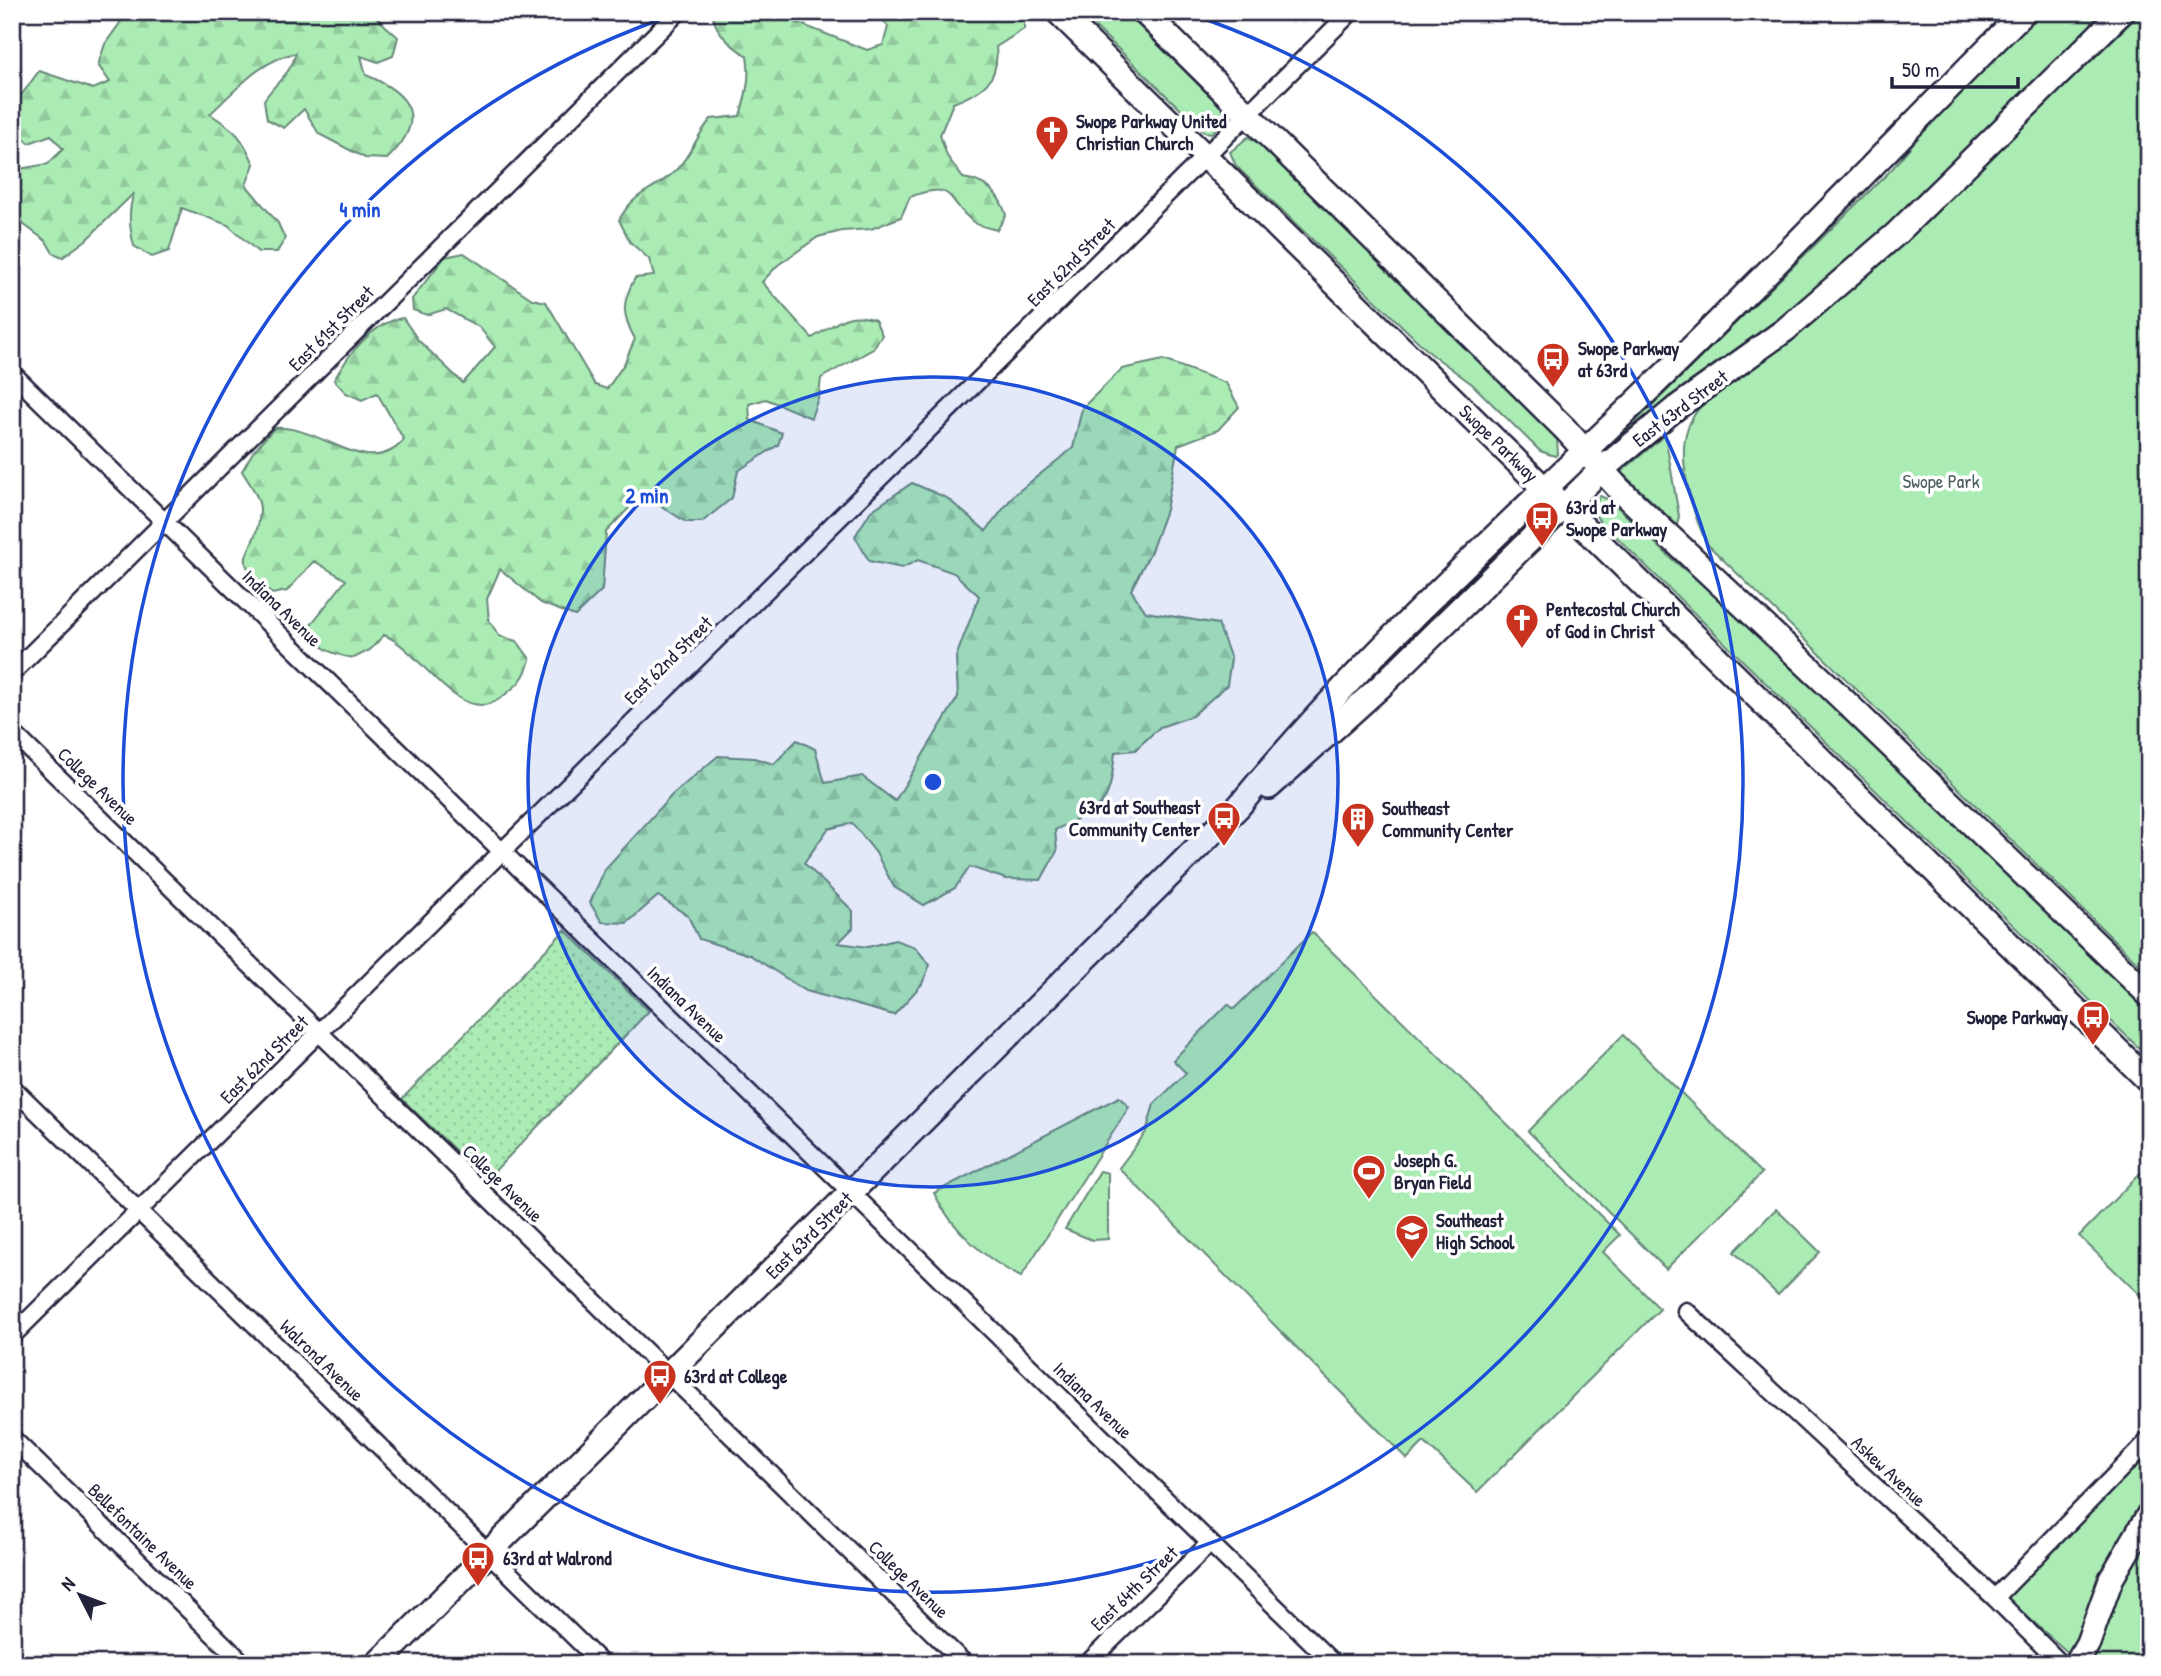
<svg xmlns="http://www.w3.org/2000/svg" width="2161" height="1676" font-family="'Patrick Hand',sans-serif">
  <defs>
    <pattern id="grass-dots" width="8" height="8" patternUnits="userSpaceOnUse" patternTransform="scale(1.75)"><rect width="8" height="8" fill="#abecb5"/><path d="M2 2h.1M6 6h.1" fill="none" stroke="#93ca9d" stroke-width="1.8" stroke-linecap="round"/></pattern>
    <pattern id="forest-firs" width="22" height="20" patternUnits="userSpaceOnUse" patternTransform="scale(1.75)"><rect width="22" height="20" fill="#abecb5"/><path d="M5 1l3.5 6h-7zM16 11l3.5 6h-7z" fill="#93ca9d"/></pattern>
  </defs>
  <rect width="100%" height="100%" fill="#fff"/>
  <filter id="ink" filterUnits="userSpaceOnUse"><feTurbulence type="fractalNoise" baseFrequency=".0143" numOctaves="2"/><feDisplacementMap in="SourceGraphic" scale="14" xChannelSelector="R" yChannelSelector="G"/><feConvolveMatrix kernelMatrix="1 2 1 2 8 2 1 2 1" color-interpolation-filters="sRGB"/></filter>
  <g filter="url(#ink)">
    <polygon fill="url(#grass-dots)" stroke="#668778" stroke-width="2" points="565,930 649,1011 486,1180 402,1099"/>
    <g fill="url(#forest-firs)" stroke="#668778" stroke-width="2">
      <path d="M128,12h242l28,25 -5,19 -15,6 -17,-6 5,19c46,19 62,45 21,84l-22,-1 -46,-24 -15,-25 -20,19 -17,-9 -3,-19c13,-20 26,-24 32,-47 -36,7 -60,37 -86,61 26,17 31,21 44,50l-8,21 32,38 7,16 -8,13h-19l-30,-27 -46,-17 -13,43 -17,6 -18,-11c-5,-20 -6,-36 0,-53l-48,47 -23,17 -10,-4 -7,-12 -34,-25v-46l36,-6 15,-15 -12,-14 -22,8 -15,-14 -2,-21 27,-37 54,18 17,-7 -12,-17 7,-21z"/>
      <path d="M713,12h69l3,6 82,32 16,-5 5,-18 -11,-15h147v17l-28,18c4,34 -14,45 -43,56l-13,32 7,21 16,22c24,4 36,14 43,37l-9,15c-6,-2 -16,-3 -22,-7 -30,-21 -17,-44 -65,-26l-9,20 -30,12 -29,2 -24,6 -40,28 -16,17 50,56c23,-13 36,-29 63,-18l7,15 -9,14 -52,29 -2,17 -8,23 -45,-19 -17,5 1,16 32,13 -4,12 -40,26 -6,27 -30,24h-16l-48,-31 -9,17 -23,24 -4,58 -27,26 -34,-13 -41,-34 -13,30 2,21 10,16 18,5 13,18c-5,20 -12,26 -28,38 -42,34 -82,-49 -118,-62l-14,15 -16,8c-21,-3 -39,-10 -45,-31l37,-47 -32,-19 -27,30 -15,3c-49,-40 -15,-36 -12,-82 1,-14 -11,-29 -18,-41l11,-19 21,-24c47,-4 94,54 130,12l-27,-47 -15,7 -16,-7 -12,-13c14,-25 39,-58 69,-62l15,22 45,43 32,-36 -16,-20 -33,-18 -19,6 -14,-5 -1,-11 33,-42 19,-4 68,46 14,3 49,83 12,4 17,-25 11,-25c-13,-24 -14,-36 0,-61l19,-2 -5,-17 -19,-17 -11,-22c17,-32 38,-29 58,-51 14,-15 20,-34 34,-50l29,-3c6,-21 11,-38 7,-60 -15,-10 -34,-24 -34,-44z"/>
      <path d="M1163,360l63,23 13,24 -21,23 -40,15 -12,65 -15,41 -20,39 15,22 72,12 13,35 -4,26 -35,31 -32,11 -25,23 -20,2c-6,57 -10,53 -60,78l2,21 -16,29 -35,-1 -36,-12 -15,21 -31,17 -30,-18 -18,-34 -24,-30 -24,6 -24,34 49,48v17l-15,15 30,4 27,-7 20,7 15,18 -8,19 -28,31 -88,-24 -56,-36 -51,-16 -11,-23 -30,-20 -31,27 -25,-1 -12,-19 15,-34 67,-74 46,-39 36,2 20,6 23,-24 18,9 10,34 37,-7 33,25 63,-104 -2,-40 23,-61 -25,-23 -36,-13 -16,8 -33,-7 -14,-25 16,-25 41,-28 35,15 39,33 28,-36 59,-47 9,-40 40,-39z"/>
    </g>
    <g fill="#abecb5" stroke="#668778" stroke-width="2">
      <polygon points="1080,12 1125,12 1224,110 1226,117 1212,133 1204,132"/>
      <polygon points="2037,12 2105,12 1875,238 1793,310 1626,441 1621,436 1892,169 1948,100"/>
      <path d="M2142,12h7v962l-441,-429c-15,-28 -32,-86 -20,-118 13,-34 58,-55 85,-78 43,-37 88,-72 130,-111 81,-74 159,-150 239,-226z"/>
      <polygon points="1248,137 1258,143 1545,425 1557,440 1558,453 1555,456 1540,451 1472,384 1430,353 1236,166 1230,152"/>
      <polygon points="1665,435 1679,516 1677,525 1621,472"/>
      <polygon points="1600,496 1610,500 1674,561 1747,621 2149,1013 2149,1058 1598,519 1592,508"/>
      <polygon points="1312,932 1620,1235 1603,1252 1660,1309 1477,1492 1424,1442 1407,1459 1119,1168 1146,1132 1154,1104 1186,1073 1173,1060 1228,1004 1234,1009"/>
      <polygon points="1623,1035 1762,1173 1666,1269 1528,1131"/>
      <path d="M1119,1097l10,10 -108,170c-36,-18 -69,-47 -87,-84z"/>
      <polygon points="2149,1164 2149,1304 2079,1236"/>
      <polygon points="1100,1171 1108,1173 1108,1239 1092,1240 1065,1229"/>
      <polygon points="1776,1209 1820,1252 1778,1295 1734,1252"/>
      <polygon points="2149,1449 2149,1664 2081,1664 2004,1596"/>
    </g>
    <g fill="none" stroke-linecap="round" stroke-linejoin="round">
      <defs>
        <g id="street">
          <polyline points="12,373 1334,1664"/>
          <polyline points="12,673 678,12"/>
          <polyline points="12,732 965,1664"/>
          <polyline points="12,1087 602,1664"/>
          <polyline points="1686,1311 1995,1598 2061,1664"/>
          <polyline points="12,1336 1351,12"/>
          <polyline points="12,1438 244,1664"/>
          <polyline points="1995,1598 2149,1440"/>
          <polyline points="1087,1664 1210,1543"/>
        </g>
        <g id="secondary">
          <polyline points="1058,12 2149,1081"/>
          <polyline points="1144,12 1566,430 1619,489 1831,688 2149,995"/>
          <polyline points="1269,787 1381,686 1601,470 1676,408 1785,330 1896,234 2122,12"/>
          <path d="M377,1664l862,-858c121,-148 264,-276 401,-408 131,-125 255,-258 384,-386"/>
          <polyline points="2076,1664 2088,1643 2111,1579 2149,1514"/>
        </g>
      </defs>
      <use href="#street" stroke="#22223b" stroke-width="21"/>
      <use href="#secondary" stroke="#22223b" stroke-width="28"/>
      <use href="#street" stroke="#fff" stroke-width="16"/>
      <use href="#secondary" stroke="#fff" stroke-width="23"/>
    </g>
  </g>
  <circle cx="933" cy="782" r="405" fill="#1d4ed8" fill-opacity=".12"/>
  <g fill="none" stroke="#1d4ed8" stroke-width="3.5">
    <circle cx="933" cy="782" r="405"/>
    <path d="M1190 14A810 810 0 1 1 676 14"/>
  </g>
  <defs>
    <symbol id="church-pin" viewBox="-11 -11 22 30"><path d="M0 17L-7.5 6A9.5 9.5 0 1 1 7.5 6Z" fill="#c8321e" stroke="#fff"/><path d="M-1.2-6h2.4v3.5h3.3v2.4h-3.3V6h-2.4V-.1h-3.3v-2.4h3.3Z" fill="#fff"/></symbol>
    <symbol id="bus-pin" viewBox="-11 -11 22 30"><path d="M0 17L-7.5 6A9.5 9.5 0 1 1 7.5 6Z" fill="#c8321e" stroke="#fff"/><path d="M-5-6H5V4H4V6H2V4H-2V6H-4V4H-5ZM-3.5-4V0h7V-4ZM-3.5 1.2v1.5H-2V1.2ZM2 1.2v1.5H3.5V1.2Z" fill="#fff"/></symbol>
    <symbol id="building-pin" viewBox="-11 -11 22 30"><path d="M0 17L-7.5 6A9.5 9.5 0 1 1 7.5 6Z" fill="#c8321e" stroke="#fff"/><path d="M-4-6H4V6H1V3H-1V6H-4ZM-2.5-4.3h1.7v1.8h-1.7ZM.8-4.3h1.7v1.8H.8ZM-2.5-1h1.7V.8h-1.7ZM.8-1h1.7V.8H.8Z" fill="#fff"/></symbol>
    <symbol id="stadium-pin" viewBox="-11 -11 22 30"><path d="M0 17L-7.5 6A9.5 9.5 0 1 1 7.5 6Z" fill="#c8321e" stroke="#fff"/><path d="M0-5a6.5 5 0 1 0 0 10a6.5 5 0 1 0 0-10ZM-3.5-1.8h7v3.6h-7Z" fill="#fff"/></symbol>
    <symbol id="school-pin" viewBox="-11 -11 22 30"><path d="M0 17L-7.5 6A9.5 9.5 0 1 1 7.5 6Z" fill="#c8321e" stroke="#fff"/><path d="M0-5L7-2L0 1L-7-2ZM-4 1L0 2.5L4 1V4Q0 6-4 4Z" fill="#fff"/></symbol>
  </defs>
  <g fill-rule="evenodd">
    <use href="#church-pin" x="1033" y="113" width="38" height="52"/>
    <use href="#bus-pin" x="1534" y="340" width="38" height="52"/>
    <use href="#bus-pin" x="1523" y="499" width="38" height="52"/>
    <use href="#church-pin" x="1503" y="601" width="38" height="52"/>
    <use href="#bus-pin" x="1205" y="799" width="38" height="52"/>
    <use href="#building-pin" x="1339" y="800" width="38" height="52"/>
    <use href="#bus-pin" x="2074" y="998" width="38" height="52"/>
    <use href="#stadium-pin" x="1350" y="1152" width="38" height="52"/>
    <use href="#school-pin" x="1393" y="1212" width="38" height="52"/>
    <use href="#bus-pin" x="641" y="1357" width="38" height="52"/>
    <use href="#bus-pin" x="459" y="1539" width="38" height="52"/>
  </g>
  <g text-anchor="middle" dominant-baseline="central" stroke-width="7" stroke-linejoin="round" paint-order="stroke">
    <g font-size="19" font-weight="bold" fill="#22223b" stroke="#fff" text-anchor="start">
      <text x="1076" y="121">Swope Parkway United<tspan x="1076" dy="22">Christian Church</tspan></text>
      <text x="1578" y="348">Swope Parkway<tspan x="1578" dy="22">at 63rd</tspan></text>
      <text x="1566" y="507">63rd at<tspan x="1566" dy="22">Swope Parkway</tspan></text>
      <text x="1546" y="609">Pentecostal Church<tspan x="1546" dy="22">of God in Christ</tspan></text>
      <text x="1200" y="807" text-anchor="end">63rd at Southeast<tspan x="1200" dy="22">Community Center</tspan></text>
      <text x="1382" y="808">Southeast<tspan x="1382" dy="22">Community Center</tspan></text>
      <text x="2068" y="1017" text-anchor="end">Swope Parkway</text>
      <text x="1394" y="1160">Joseph G.<tspan x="1394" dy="22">Bryan Field</tspan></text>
      <text x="1436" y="1220">Southeast<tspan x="1436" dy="22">High School</tspan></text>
      <text x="684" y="1376">63rd at College</text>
      <text x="503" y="1558">63rd at Walrond</text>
    </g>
    <g font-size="19" fill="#22223b" stroke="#fff">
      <text transform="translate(1071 262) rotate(-45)">East 62nd Street</text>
      <text transform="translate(331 328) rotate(-45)">East 61st Street</text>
      <text transform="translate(1680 408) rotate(-37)">East 63rd Street</text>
      <text transform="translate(1499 443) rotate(44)">Swope Parkway</text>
      <text transform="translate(282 608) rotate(44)">Indiana Avenue</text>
      <text transform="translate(668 660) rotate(-45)">East 62nd Street</text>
      <text transform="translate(98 786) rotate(44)">College Avenue</text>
      <text transform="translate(687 1004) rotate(44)">Indiana Avenue</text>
      <text transform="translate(264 1059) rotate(-45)">East 62nd Street</text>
      <text transform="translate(503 1183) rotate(44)">College Avenue</text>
      <text transform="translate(809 1235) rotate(-45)">East 63rd Street</text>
      <text transform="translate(322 1360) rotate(44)">Walrond Avenue</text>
      <text transform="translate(1093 1400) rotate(44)">Indiana Avenue</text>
      <text transform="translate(1889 1471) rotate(43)">Askew Avenue</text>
      <text transform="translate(143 1536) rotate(44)">Bellefontaine Avenue</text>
      <text transform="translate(909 1579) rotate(44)">College Avenue</text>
      <text transform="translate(1134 1588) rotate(-44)">East 64th Street</text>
    </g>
    <g font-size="19" fill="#4b5f60" stroke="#fff">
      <text x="1941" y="481">Swope Park</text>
    </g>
  </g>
  <circle cx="933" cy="782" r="10" fill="#1d4ed8" stroke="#fff" stroke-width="3.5"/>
  <g font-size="21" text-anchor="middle" font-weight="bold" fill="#1d4ed8" stroke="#fff" stroke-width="7" stroke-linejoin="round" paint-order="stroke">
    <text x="360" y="217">4 min</text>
    <text x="647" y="503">2 min</text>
  </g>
  <rect width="2161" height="1676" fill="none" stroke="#fff" stroke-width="42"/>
  <rect x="21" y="21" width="2119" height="1634" fill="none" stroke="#22223b" stroke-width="2.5" filter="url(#ink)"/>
  <g transform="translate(80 1595) rotate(312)" stroke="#ffffff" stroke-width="5" paint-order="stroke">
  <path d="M0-5L12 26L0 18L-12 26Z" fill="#22223b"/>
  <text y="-10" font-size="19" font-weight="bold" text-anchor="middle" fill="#22223b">N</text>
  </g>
  <path d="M1892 77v10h126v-10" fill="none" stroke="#22223b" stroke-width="3.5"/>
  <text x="1902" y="77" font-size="21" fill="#22223b" stroke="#ffffff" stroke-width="5" paint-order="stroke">50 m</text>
</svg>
